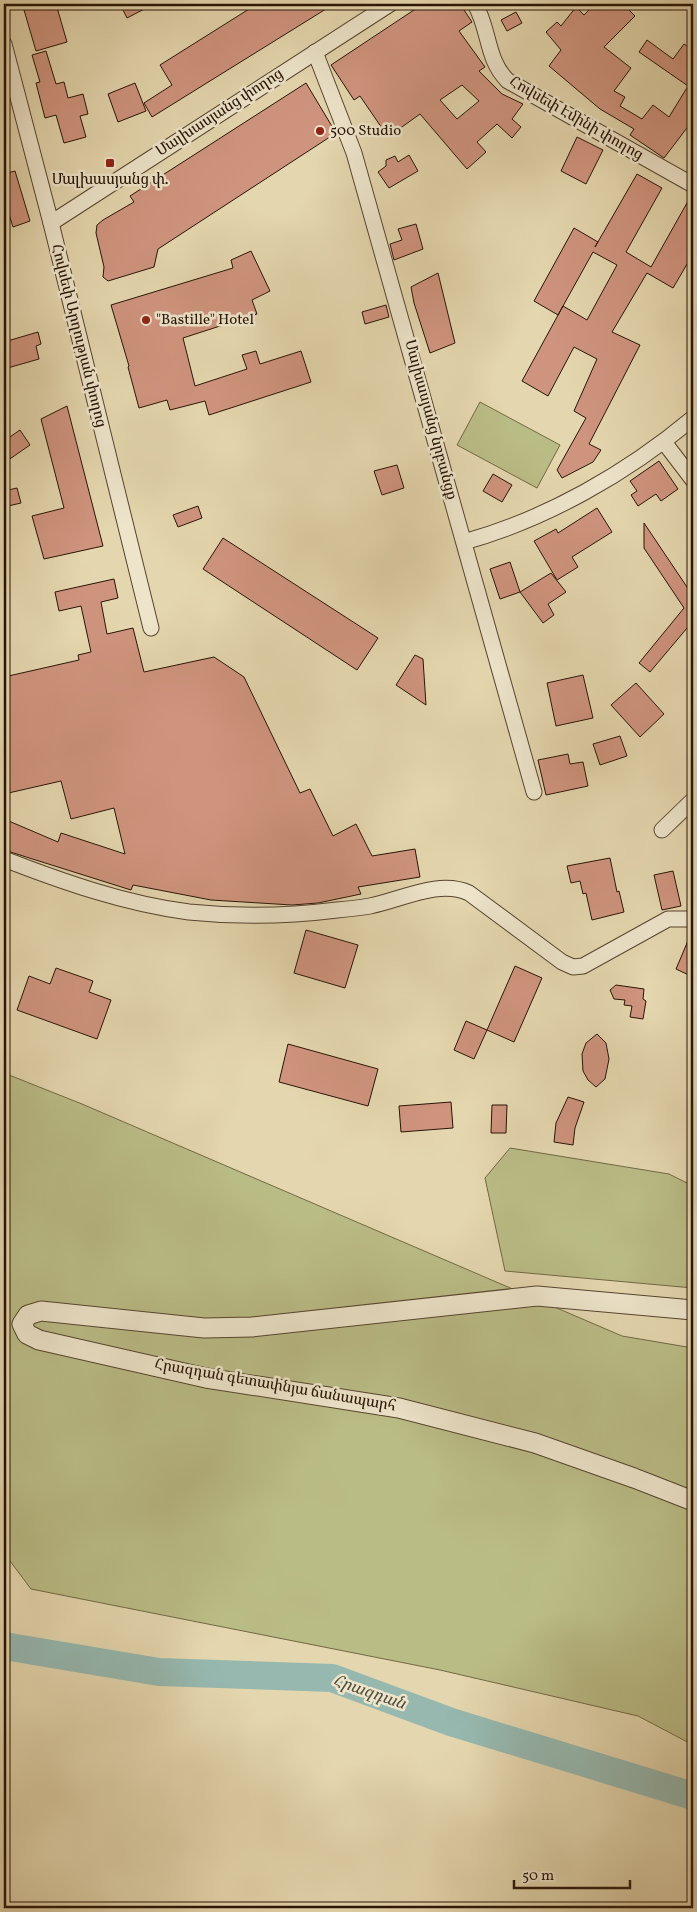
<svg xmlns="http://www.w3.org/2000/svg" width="697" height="1912" font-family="Vollkorn,'Noto Serif Armenian',serif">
  <rect width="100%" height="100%" fill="#e4d6ae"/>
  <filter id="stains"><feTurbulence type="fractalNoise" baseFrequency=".004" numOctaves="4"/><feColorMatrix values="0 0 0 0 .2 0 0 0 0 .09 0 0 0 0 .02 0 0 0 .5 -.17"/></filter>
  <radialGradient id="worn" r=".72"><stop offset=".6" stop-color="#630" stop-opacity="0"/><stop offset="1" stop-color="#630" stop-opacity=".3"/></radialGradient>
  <g fill="#babc86" stroke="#716846">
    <polygon points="480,402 560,445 537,488 457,445"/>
    <polygon points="4,1073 82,1104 622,1336 693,1348 693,1745 638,1716 440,1670 31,1589 4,1553"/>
    <polygon points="510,1148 669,1174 693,1186 693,1288 505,1271 485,1178"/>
  </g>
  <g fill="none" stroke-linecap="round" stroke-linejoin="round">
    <polyline stroke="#96b8af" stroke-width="28" points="4,1646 159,1672 332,1678 451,1722 693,1796"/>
  </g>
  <g fill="#cf947e" stroke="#281405" fill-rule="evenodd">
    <polygon points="44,4 56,4 67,42 36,51 24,10"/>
    <polygon points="120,4 154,4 127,18"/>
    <polygon points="257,4 334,4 152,117 144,103 172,85 160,65"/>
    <path d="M423,4h37l12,18 -13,9 26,36 -6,4 23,23 21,10 -11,15 9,8 -9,11 -15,-14 -20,18 9,10 -19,17 -47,-55 -32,23 -28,-41 -6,4 -23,-35zM462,85l17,16 -22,18 -17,-19z"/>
    <polygon points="595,4 623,4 635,16 604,47 631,68 614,91 625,97 620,106 642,119 653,105 669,117 688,86 639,52 647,40 673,59 684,44 693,50 693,120 664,158 630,135 634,129 600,109 549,66 561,50 546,32 557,22 561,26 576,7 584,15"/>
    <polygon points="516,12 522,23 507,31 501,20"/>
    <polygon points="46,51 56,84 64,82 68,98 83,94 88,114 80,116 86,137 64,143 56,115 45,118 36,83 40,82 32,55"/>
    <polygon points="135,83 146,111 118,122 108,94"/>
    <polygon points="306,83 336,133 158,249 154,267 108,281 103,277 104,267 96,233 97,225 103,220 134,202 130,196"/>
    <polygon points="577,137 603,150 586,184 561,171"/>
    <polygon points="409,155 418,171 389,188 378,172 386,166 386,160 395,156 398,162"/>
    <polygon points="15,171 30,221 13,227 4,198 4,174"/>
    <polygon points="637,174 662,188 626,252 651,267 692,194 693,254 673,288 647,273 612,332 640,345 589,444 601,450 593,462 562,478 557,470 586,418 574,411 597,359 574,347 548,396 522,381 563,306 587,320 617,265 593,252 558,315 534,301 574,228 598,242 595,247"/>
    <polygon points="416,224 423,249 394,260 390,244 402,240 398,229"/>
    <polygon points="251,251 270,291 252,300 257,314 183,338 195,386 247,369 242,355 256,351 260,364 301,351 311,382 209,415 205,401 170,410 167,400 139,408 128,367 129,366 111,305 233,268 231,260"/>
    <polygon points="438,273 455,343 430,353 414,303 411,287"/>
    <polygon points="386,305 389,317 365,324 362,312"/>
    <polygon points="38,332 41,344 36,346 39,359 4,369 4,342"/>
    <polygon points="67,406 103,546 44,559 32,516 64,508 41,419"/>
    <polygon points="20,430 30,445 4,463 4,441"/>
    <polygon points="659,461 678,489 661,501 656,494 638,506 631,495 637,491 630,481"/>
    <polygon points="397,465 404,488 382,495 374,471"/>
    <polygon points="493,474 512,485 502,502 483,491"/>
    <polygon points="17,488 21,503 4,507 4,491"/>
    <polygon points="198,506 202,518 178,527 173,515"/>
    <polygon points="597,508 612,532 572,557 578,567 557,580 534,541 556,529 558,533"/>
    <polygon points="644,523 693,596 693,621 650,672 639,663 684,608 644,548"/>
    <polygon points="223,538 378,638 357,670 203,569"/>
    <polygon points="510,562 520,592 500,599 490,569"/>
    <polygon points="551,573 566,592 548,604 554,615 543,623 520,592"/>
    <polygon points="114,579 118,598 101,602 107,634 133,628 144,672 214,657 244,677 300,793 310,789 333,836 356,824 372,856 415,849 420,877 358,887 361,894 318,903 292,905 211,900 133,885 131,890 4,850 4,819 58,842 61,833 125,854 114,808 71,819 61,781 4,794 4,677 79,660 78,655 91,652 81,606 59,611 55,592"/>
    <polygon points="415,655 423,659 426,705 396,685"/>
    <polygon points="583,675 593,718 556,726 547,683"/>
    <polygon points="636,683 664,714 640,737 611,705"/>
    <polygon points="620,736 627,756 600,765 593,744"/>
    <polygon points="568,754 570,764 583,762 588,786 546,795 538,760"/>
    <polygon points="610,858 617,892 619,891 624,912 592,920 586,893 583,894 580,881 571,883 567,866"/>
    <polygon points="673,871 681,906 662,910 654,875"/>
    <polygon points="693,929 693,977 676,969"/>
    <polygon points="306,930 358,945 345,988 294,973"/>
    <polygon points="515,966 542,978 514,1042 487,1030"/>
    <polygon points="56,968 93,981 89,992 111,1000 97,1039 17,1010 29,976 50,984"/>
    <polygon points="616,985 644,989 643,999 646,1001 643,1019 630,1017 632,1006 624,1005 625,1000 614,999 610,990"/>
    <polygon points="466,1021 487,1030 474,1059 454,1050"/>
    <polygon points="597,1034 606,1043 609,1059 605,1079 596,1087 588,1080 583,1071 582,1054 586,1043"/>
    <polygon points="288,1044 378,1069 368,1106 279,1082"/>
    <polygon points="568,1097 584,1102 575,1128 573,1145 554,1142 556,1123"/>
    <polygon points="451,1102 453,1128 401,1132 399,1106"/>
    <polygon points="492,1105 507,1105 506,1133 491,1133"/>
  </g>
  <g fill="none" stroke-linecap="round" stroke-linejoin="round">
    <defs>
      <g id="minor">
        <path d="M475,4c15,26 11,56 33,77l185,104"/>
        <polyline points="4,44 51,223 151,628"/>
        <polyline points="315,52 354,153 534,792"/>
        <polyline points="51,223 390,4"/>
        <polyline points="664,442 693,480"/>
        <path d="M464,542c83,-23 163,-69 229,-124"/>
        <polyline points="662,830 693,800"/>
        <path d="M4,859c59,23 122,45 185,53 48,5 100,4 148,-2 11,-1 22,-2 33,-4 31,-6 69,-27 99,-13l93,69 11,5 10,-1 85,-47h25"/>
      </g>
      <polyline id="tertiary" points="693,1310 537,1296 252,1327 204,1328 41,1311 28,1315 22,1324 27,1334 39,1340 206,1378 399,1408 535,1443 634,1478 693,1501"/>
    </defs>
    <use href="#minor" stroke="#57442f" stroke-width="17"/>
    <use href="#tertiary" stroke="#57442f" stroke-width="21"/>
    <use href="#minor" stroke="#ede4ca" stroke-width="15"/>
    <use href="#tertiary" stroke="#ede4ca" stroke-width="19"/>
  </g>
  <g fill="#8f2418" stroke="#ede4ca" stroke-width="2">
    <circle cx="320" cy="131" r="5"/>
    <rect x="105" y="158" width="10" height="10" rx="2.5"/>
    <circle cx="146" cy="320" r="5"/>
  </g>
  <g text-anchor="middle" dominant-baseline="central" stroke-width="5" stroke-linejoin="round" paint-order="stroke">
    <g font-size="15" fill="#281405" stroke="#ede4ca">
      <text transform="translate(220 113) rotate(-33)">Մալխասյանց փողոց</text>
      <text transform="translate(576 119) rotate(30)">Հովսեփ Էմինի փողոց</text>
      <text transform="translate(78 336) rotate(76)">Հովսեփ Արղության փողոց</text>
      <text transform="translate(430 420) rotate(75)">Մալխասյանց նրբանցք</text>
      <text transform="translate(275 1386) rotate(10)">Հրազդան գետափնյա ճանապարհ</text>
    </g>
    <g font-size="15" fill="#281405" stroke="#ede4ca" text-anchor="start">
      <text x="330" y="131">500 Studio</text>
      <text x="110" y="180" text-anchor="middle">Մալխասյանց փ․</text>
      <text x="156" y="320">"Bastille" Hotel</text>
    </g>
    <g font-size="16" font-style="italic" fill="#4e4d40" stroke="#ede4ca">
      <text transform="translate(369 1693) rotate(19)">Հրազդան</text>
    </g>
  </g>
  <rect width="697" height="1912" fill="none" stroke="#e4d6ae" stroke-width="20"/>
  <rect x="5" y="5" width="687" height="1902" fill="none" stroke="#281405" stroke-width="2.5"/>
  <rect x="10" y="10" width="677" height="1892" fill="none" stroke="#281405"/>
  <path d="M514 1880v8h116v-8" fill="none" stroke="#281405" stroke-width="2.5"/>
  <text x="522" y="1880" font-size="15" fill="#281405" stroke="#ede4ca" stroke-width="4" paint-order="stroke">50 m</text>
  <rect width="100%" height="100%" filter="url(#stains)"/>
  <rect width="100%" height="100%" fill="url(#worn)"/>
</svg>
